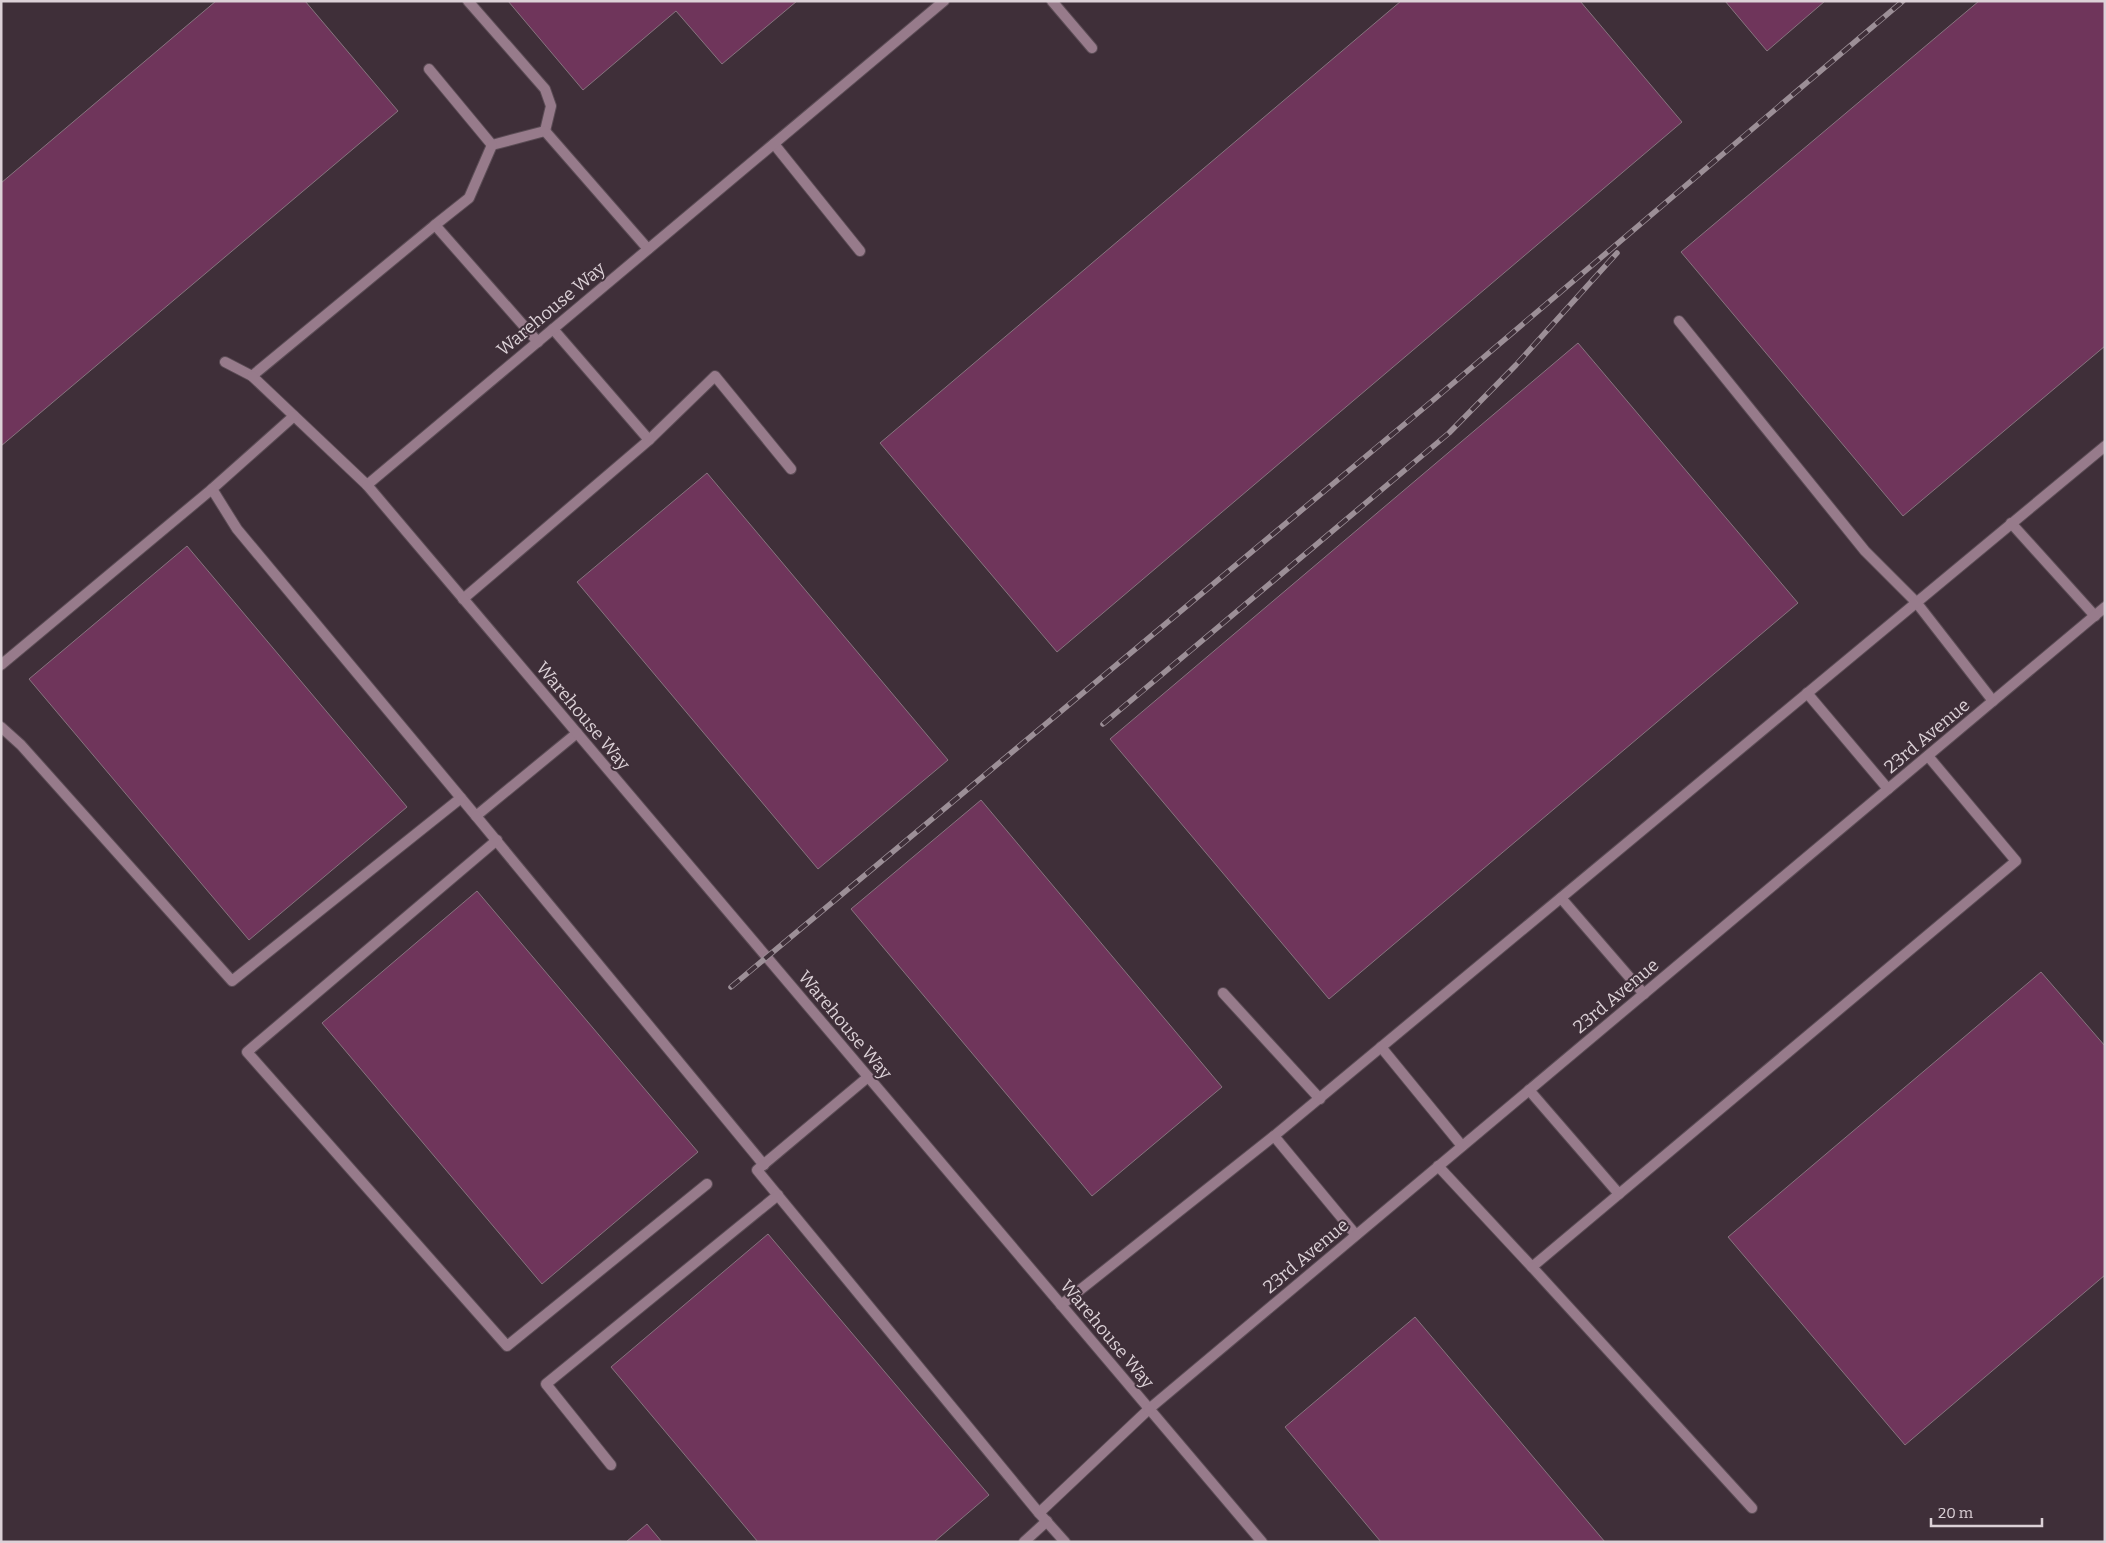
<svg xmlns="http://www.w3.org/2000/svg" width="2106" height="1543" font-family="Bitter,serif">
  <rect width="100%" height="100%" fill="#3f2f39"/>
  <g fill="#6f355b" stroke="#87747f">
    <polygon points="216,1 305,1 398,111 1,446 1,183"/>
    <polygon points="508,1 797,1 722,64 676,11 583,90"/>
    <polygon points="1401,1 1580,1 1682,122 1057,652 880,443"/>
    <polygon points="1725,1 1825,1 1767,51"/>
    <polygon points="1979,1 2105,1 2105,346 1903,516 1681,252"/>
    <polygon points="1578,343 1798,603 1329,999 1110,739"/>
    <polygon points="707,473 948,760 818,869 577,582"/>
    <polygon points="187,546 407,807 249,940 29,679"/>
    <polygon points="981,800 1222,1087 1092,1196 851,909"/>
    <polygon points="477,891 698,1152 542,1284 322,1023"/>
    <polygon points="2041,972 2105,1046 2105,1275 1905,1445 1728,1237"/>
    <polygon points="768,1234 989,1495 934,1542 758,1542 611,1367"/>
    <polygon points="1415,1317 1605,1542 1381,1542 1285,1427"/>
    <polygon points="647,1524 662,1542 626,1542"/>
  </g>
  <g fill="none" stroke-linecap="round" stroke-linejoin="round">
    <defs>
      <g id="service">
        <polyline points="468,1 545,89 551,106 545,131"/>
        <polyline points="1052,1 1092,48"/>
        <polyline points="429,69 492,145 545,131 648,249"/>
        <polyline points="774,144 860,251"/>
        <polyline points="492,145 469,198 435,225 538,342"/>
        <polyline points="1679,321 1865,551 1916,602 1993,701"/>
        <polyline points="225,362 252,376 435,225"/>
        <polyline points="252,376 367,485"/>
        <polyline points="294,416 212,489 237,529 476,816 577,733"/>
        <polyline points="649,440 715,376 791,469"/>
        <polyline points="2011,523 2095,616"/>
        <polyline points="463,599 649,440 553,329"/>
        <polyline points="1,665 212,489"/>
        <polyline points="1807,693 1888,789"/>
        <polyline points="1,727 21,745 232,981 461,798"/>
        <polyline points="476,816 764,1165"/>
        <polyline points="497,840 247,1052 507,1346 707,1184"/>
        <polyline points="1561,898 1644,994"/>
        <polyline points="1223,993 1320,1099"/>
        <polyline points="1381,1047 1462,1146"/>
        <polyline points="868,1077 757,1170 1039,1513"/>
        <polyline points="1529,1090 1619,1194 2016,861 1928,756"/>
        <polyline points="1274,1136 2105,446"/>
        <polyline points="1438,1166 1532,1267 1619,1194"/>
        <polyline points="1532,1267 1752,1508"/>
        <polyline points="1061,1305 1274,1136 1356,1235"/>
        <polyline points="611,1465 546,1384 778,1195"/>
        <polyline points="1024,1542 1047,1521"/>
        <polyline points="1065,1542 1039,1513 1149,1409"/>
      </g>
      <g id="minor">
        <polyline points="944,1 367,485 1262,1542"/>
        <polyline points="1149,1409 2105,607"/>
      </g>
    </defs>
    <use href="#service" stroke="#5b4c55" stroke-width="12"/>
    <use href="#minor" stroke="#5b4c55" stroke-width="12"/>
    <use href="#service" stroke="#977b8b" stroke-width="10"/>
    <use href="#minor" stroke="#977b8b" stroke-width="10"/>
    <defs>
      <g id="rail">
        <polyline points="1103,724 1449,433 1516,365 1617,253"/>
        <polyline points="731,987 1431,402 1903,1"/>
      </g>
    </defs>
    <use href="#rail" stroke="#9c8f97" stroke-width="5.5"/>
    <use href="#rail" stroke="#3f2f39" stroke-width="4" stroke-dasharray="11" stroke-linecap="butt"/>
  </g>
  <g text-anchor="middle" dominant-baseline="central" stroke-width="4" stroke-linejoin="round" paint-order="stroke">
    <g font-size="18" fill="#dcd1d7" stroke="#3f2f39">
      <text transform="translate(551 309) rotate(-40)">Warehouse Way</text>
      <text transform="translate(583 716) rotate(50)">Warehouse Way</text>
      <text transform="translate(1927 736) rotate(-40)">23rd Avenue</text>
      <text transform="translate(1616 996) rotate(-40)">23rd Avenue</text>
      <text transform="translate(845 1025) rotate(50)">Warehouse Way</text>
      <text transform="translate(1306 1256) rotate(-40)">23rd Avenue</text>
      <text transform="translate(1107 1334) rotate(50)">Warehouse Way</text>
    </g>
  </g>
  <rect width="2106" height="1543" fill="none" stroke="#dcd1d7" stroke-width="5"/>
  <path d="M1931 1518v8h111v-8" fill="none" stroke="#dcd1d7" stroke-width="2.5"/>
  <text x="1938" y="1518" font-size="15" fill="#dcd1d7" stroke="#3f2f39" stroke-width="4" paint-order="stroke">20 m</text>
</svg>
